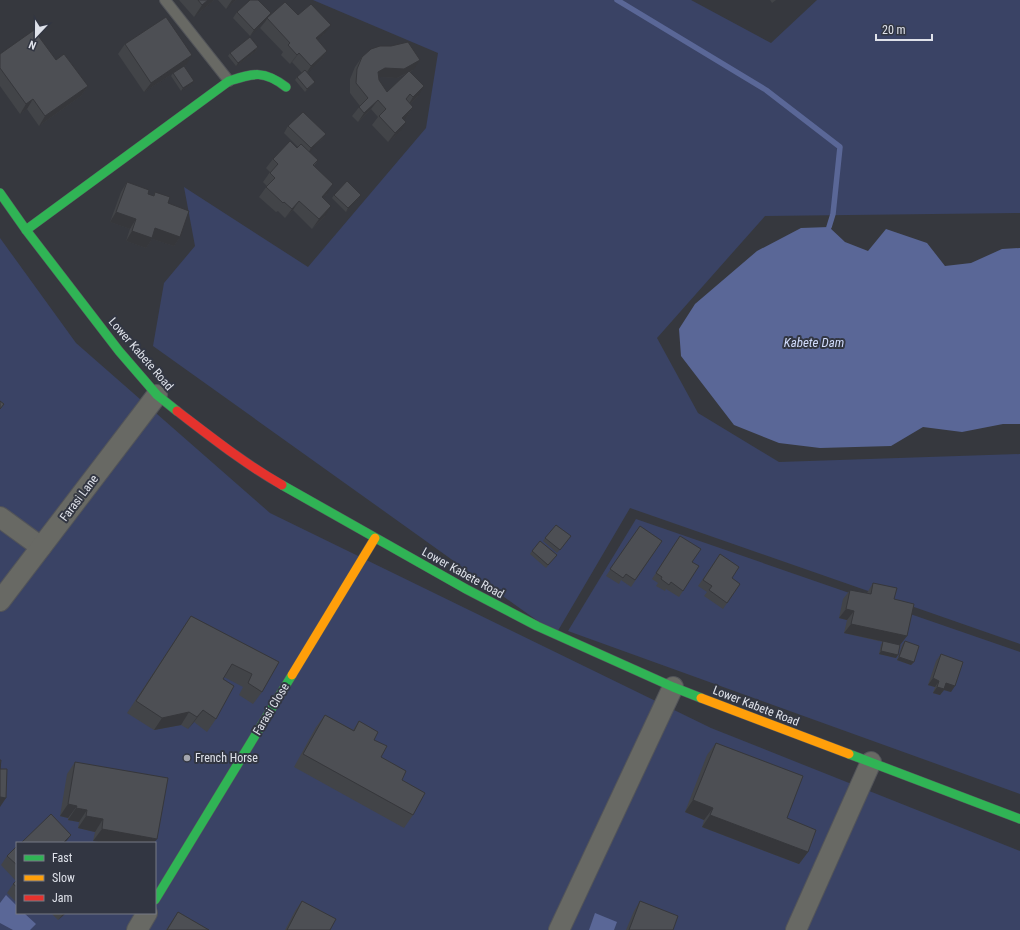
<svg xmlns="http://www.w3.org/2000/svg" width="1020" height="930" font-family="'Roboto Condensed',sans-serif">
  <rect width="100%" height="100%" fill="#36383e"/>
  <g fill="#3a4365" fill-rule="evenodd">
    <polygon points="313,0 691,0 771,43 817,0 1020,0 1020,213 765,216 657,338 698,413 779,462 1020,454 1020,644 630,508 556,634 153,346 164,283 195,246 184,187 308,267 426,128 438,53"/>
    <path d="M0,238l76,105 194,170 441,215 309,123v79h-1020zM17,843h138v70h-138z"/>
    <polygon points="636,519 1020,652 1020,794 568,631"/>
  </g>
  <g fill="#5a6797">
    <polygon points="829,227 845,242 868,251 886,229 927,243 945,266 971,263 1002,249 1020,248 1020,424 1003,424 962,432 923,427 891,446 820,448 779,443 734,425 681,356 679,329 695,304 757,251 801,228"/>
    <polygon points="6,895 17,906 17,913 24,913 36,924 30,930 13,930 0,923 0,903"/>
    <polygon points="595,913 617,922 614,930 589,930"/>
  </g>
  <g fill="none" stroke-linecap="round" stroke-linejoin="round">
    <polyline stroke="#5a6797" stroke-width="5.5" points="617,0 766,90 840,147 833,214 829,227"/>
    <defs>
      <polyline id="lane" points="165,0 229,81"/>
      <g id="street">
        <polyline points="0,517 41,547"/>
        <polyline points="0,601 157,395"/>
        <polyline points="137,930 147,913"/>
        <polyline points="559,930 673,687"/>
        <polyline points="796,930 871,762"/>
      </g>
      <g id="fast">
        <polyline points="0,193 26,230 119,351 157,395 177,411"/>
        <path d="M26,230l203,-149c25,-8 35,-11 57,6"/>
        <polyline points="282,485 466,589 537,626 673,687 701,698"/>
        <polyline points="849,754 1020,819"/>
        <polyline points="155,900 292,675"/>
      </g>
      <g id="slow">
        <polyline points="292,675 375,538"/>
        <polyline points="701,698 849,754"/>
      </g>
      <path id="jam" d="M177,411c34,26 68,53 105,74"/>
    </defs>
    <use href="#lane" stroke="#525459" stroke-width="12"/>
    <use href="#street" stroke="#525459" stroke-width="22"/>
    <use href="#fast" stroke="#525459" stroke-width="10"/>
    <use href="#slow" stroke="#525459" stroke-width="10"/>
    <use href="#jam" stroke="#525459" stroke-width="10"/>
    <use href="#lane" stroke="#686964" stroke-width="10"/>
    <use href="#street" stroke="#686964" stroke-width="20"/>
    <use href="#fast" stroke="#30b455" stroke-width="9"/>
    <use href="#slow" stroke="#ff9f0a" stroke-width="9"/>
    <use href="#jam" stroke="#e5322d" stroke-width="9"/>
  </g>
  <g fill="#424448" fill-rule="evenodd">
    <polygon points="179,0 214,0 194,17"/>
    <polygon points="218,0 236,0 226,9"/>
    <polygon points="770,0 776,0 772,3"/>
    <polygon points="237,12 269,17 298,15 324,34 317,40 327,51 321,60 307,73 315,82 305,92 295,80 297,77 302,73 292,62 290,64 281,55 283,52 260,28 265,22 250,36 233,18"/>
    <polygon points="125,44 186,65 144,92 118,54"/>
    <polygon points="258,47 256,51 236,66 228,56 230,53"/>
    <polygon points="0,54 56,60 88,86 81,96 39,126 27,109 20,114 0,86"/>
    <path d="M362,57l51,13 -3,2 8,24 -8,8 3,3 -6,10 -3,2 -4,13 -12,10 -16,-17 6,-8 -7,-8 -13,13 -6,-6 8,-10 -10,-13v-14l5,-12zM406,74l-19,18 -8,-12v-3l18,1z"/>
    <polygon points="173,73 192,84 181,91 171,76"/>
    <polygon points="288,126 326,134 321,140 309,152 318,160 314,166 327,194 323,198 325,216 312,229 293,210 285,218 278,211 276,212 259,197 267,186 263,182 270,172 266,168 273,159 297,148 298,147 284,133"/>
    <polygon points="127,182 148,194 153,196 155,192 168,203 180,237 174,246 152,239 146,248 126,241 130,229 110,222 121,192"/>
    <polygon points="334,195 359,198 346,212 332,198"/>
    <polygon points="640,526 662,541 631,587 621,580 619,584 606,576"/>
    <polygon points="571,536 557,553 543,541 545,538"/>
    <polygon points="676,542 692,562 683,591 679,597 666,589 665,591 656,586 658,583 652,579"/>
    <polygon points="532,551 557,555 546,568 530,554"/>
    <polygon points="720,554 732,578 740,584 723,609 704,596 707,592 698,586"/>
    <polygon points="873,583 894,599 907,636 900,645 896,658 879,654 881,644 883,642 844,633 847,620 839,618 843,599 850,590 867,593"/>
    <polygon points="191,616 279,662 262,692 253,704 239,695 243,687 224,677 223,679 216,719 207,732 194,722 188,729 181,725 154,730 127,713"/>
    <polygon points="905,641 914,662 911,665 897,660 902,645"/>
    <polygon points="941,654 951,692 944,690 940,695 933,693 935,687 928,685 936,661"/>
    <polygon points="325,715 353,730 359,721 374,740 381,757 402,780 413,815 404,828 294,767 316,727"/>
    <polygon points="716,743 787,818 808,852 799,864 702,827 704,820 685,812 707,755"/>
    <polygon points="75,762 154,843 104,843 93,841 95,832 78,828 79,822 68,820 68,818 60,816 67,774"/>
    <polygon points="17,846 17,903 7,893 13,884 16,881 1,865 7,856"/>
    <polygon points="302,901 330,930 285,930 295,911"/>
    <polygon points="640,901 673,930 626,930 634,911"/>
    <polygon points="178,912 209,930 166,930"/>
    <polygon points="51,913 66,913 58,920"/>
  </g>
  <g fill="#36373b">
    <polygon points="208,0 214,0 194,17 202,5"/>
    <polygon points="232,0 236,0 226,9"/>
    <polygon points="271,13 265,22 250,36 254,30"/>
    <polygon points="331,25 324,34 309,48 316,38"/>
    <polygon points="258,47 256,51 236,66 238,63"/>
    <polygon points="327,51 321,60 305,75 311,66"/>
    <polygon points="299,53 292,62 290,64 297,55"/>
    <polygon points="192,55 186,65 144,92 151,83"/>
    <polygon points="420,60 413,70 397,78 379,77 378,72 385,68"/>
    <polygon points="194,81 192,84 181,91 183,88"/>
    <polygon points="315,82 305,92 307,89"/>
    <polygon points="88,86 81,96 39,126 45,116"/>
    <polygon points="424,86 418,96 407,107 413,97"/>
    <polygon points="33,99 27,109 20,114 26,104"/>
    <polygon points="378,100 371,109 358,122 364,113"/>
    <polygon points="413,107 407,117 396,127 402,118"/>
    <polygon points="406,122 400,132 388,142 395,133"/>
    <polygon points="326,134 321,140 307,155 311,148"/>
    <polygon points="333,184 327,194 315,207 322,197"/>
    <polygon points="361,195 359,198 346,212 348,208"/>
    <polygon points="299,201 293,210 285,218 292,209"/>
    <polygon points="331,206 325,216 312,229 319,219"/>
    <polygon points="116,212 136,219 130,229 110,222"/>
    <polygon points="155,228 180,237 174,246 152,239 146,248 126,241 132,231"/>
    <polygon points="846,609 854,611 847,620 839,618"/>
    <polygon points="851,624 907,636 900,645 844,633"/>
    <polygon points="881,651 898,655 896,658 879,654"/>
    <polygon points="899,657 914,662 911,665 897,660"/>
    <polygon points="933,678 939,681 935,687 928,685"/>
    <polygon points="946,683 955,686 951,692 944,690 940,695 933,693 937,687"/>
    <polygon points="203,710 194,722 188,729 197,717"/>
    <polygon points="189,712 181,725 154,730 162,718"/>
    <polygon points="0,797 6,798 0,807"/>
    <polygon points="693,800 713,808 704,820 685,812"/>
    <polygon points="68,804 77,806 68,818 60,816"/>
    <polygon points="76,808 87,810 79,822 68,820"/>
    <polygon points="710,815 808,852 799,864 702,827"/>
    <polygon points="86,816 103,819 95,832 78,828"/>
    <polygon points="102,829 157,839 154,843 104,843 93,841"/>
    <polygon points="71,835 65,843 63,843"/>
    <polygon points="64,913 66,913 58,920"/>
  </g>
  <g fill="#4d4f54" stroke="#36373b">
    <polygon points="198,0 208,0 202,5"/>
    <polygon points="250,0 258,0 271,13 254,30 237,12"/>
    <polygon points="285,2 298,15 311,4 331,25 316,38 327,51 311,66 299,53 297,55 288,45 290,43 267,18"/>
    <polygon points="166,17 192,55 151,83 125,44"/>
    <polygon points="34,30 56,60 64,54 88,86 45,116 33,99 26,104 0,68 0,54"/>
    <polygon points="250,37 258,47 238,63 230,53"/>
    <polygon points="408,42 420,60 404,69 385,68 378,72 379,80 387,92 409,71 424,86 413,97 410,94 406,99 413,107 402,118 406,122 395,133 379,116 386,109 378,100 364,113 359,107 368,98 356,83 357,69 362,57 371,49 380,46 391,46"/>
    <polygon points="184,66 194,81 183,88 173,73"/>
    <polygon points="305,70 315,82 307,89 297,77"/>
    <polygon points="303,112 326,134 311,148 288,126"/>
    <polygon points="290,141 297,148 301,144 318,160 313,165 333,184 322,197 331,206 319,219 299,201 292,209 284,202 283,203 266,187 275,178 270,173 278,164 273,159"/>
    <polygon points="347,181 361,195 348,208 334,195"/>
    <polygon points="127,182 149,190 148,194 154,196 155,192 170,197 168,203 189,211 180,237 155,228 152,238 132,231 136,219 116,212"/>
    <polygon points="0,401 4,404 0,409"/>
    <polygon points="556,525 571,536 560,550 545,538"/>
    <polygon points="640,526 662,541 635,580 626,574 623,578 610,569"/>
    <polygon points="680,536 701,549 692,562 699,566 683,591 671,582 669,585 661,579 662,577 656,573"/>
    <polygon points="540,541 557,555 548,565 532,551"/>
    <polygon points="720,554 739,567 732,578 740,584 727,603 709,590 712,586 703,580"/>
    <polygon points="873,583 897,588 894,599 914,604 907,636 851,624 854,611 846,609 850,590 871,594"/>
    <polygon points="191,616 279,662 262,692 248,683 252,674 232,664 223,679 234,686 216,719 203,710 197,717 189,712 162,718 136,701"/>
    <polygon points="883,641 900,645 898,655 881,651"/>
    <polygon points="905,641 919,646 914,662 899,657"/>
    <polygon points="941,654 963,662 955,686 946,683 944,689 937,687 939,681 933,678"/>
    <polygon points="325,715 354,731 359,721 378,732 374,740 387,746 381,757 406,771 402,780 425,793 413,815 303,754"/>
    <polygon points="716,743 803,776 787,818 816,830 808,852 710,815 713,808 693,800"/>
    <polygon points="0,760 1,760 0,769 7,769 6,798 0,797"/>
    <polygon points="75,762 168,778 157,839 102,829 103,819 86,816 87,810 76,808 77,806 68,804"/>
    <polygon points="51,814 71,835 63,843 21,843"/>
    <polygon points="17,846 17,865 7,856"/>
    <polygon points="17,880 17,887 13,884"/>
    <polygon points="302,901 336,919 330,930 287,930"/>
    <polygon points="640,901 678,916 673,930 629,930"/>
    <polygon points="178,912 209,930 167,930"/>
  </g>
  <circle fill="#a4a6ae" stroke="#323642" stroke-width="1.5" cx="187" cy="758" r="4"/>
  <g text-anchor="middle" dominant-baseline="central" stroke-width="4" stroke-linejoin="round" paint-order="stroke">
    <g font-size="12" fill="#dfe2ea" stroke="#323642">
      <text transform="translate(141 354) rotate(49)">Lower Kabete Road</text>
      <text transform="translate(79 498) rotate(-53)">Farasi Lane</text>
      <text transform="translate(463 573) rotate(29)">Lower Kabete Road</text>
      <text transform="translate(756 706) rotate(21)">Lower Kabete Road</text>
      <text transform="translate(271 709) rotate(-59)">Farasi Close</text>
    </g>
    <g font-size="12" fill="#dfe2ea" stroke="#323642" text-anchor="start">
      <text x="195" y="758">French Horse</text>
    </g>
    <g font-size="13" font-style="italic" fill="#d1dbfb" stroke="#323642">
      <text x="814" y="342">Kabete Dam</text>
    </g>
  </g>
  <rect x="16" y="842" width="140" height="72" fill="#323642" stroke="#777b85"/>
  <rect x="24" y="855" width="20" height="6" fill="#30b455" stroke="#777b85"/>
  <text x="52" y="862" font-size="12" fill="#dfe2ea">Fast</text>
  <rect x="24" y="875" width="20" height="6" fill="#ff9f0a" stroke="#777b85"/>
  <text x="52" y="882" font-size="12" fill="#dfe2ea">Slow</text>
  <rect x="24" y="895" width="20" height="6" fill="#e5322d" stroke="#777b85"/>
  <text x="52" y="902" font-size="12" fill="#dfe2ea">Jam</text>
  <g transform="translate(36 36) rotate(202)" stroke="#323642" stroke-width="3" paint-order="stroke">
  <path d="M0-3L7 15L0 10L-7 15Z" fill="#dfe2ea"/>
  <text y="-6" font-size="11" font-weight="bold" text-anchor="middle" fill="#dfe2ea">N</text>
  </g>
  <path d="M876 34v6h56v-6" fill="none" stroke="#dfe2ea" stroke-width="2"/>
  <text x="882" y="34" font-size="12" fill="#dfe2ea" stroke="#323642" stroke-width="3" paint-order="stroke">20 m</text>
</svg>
